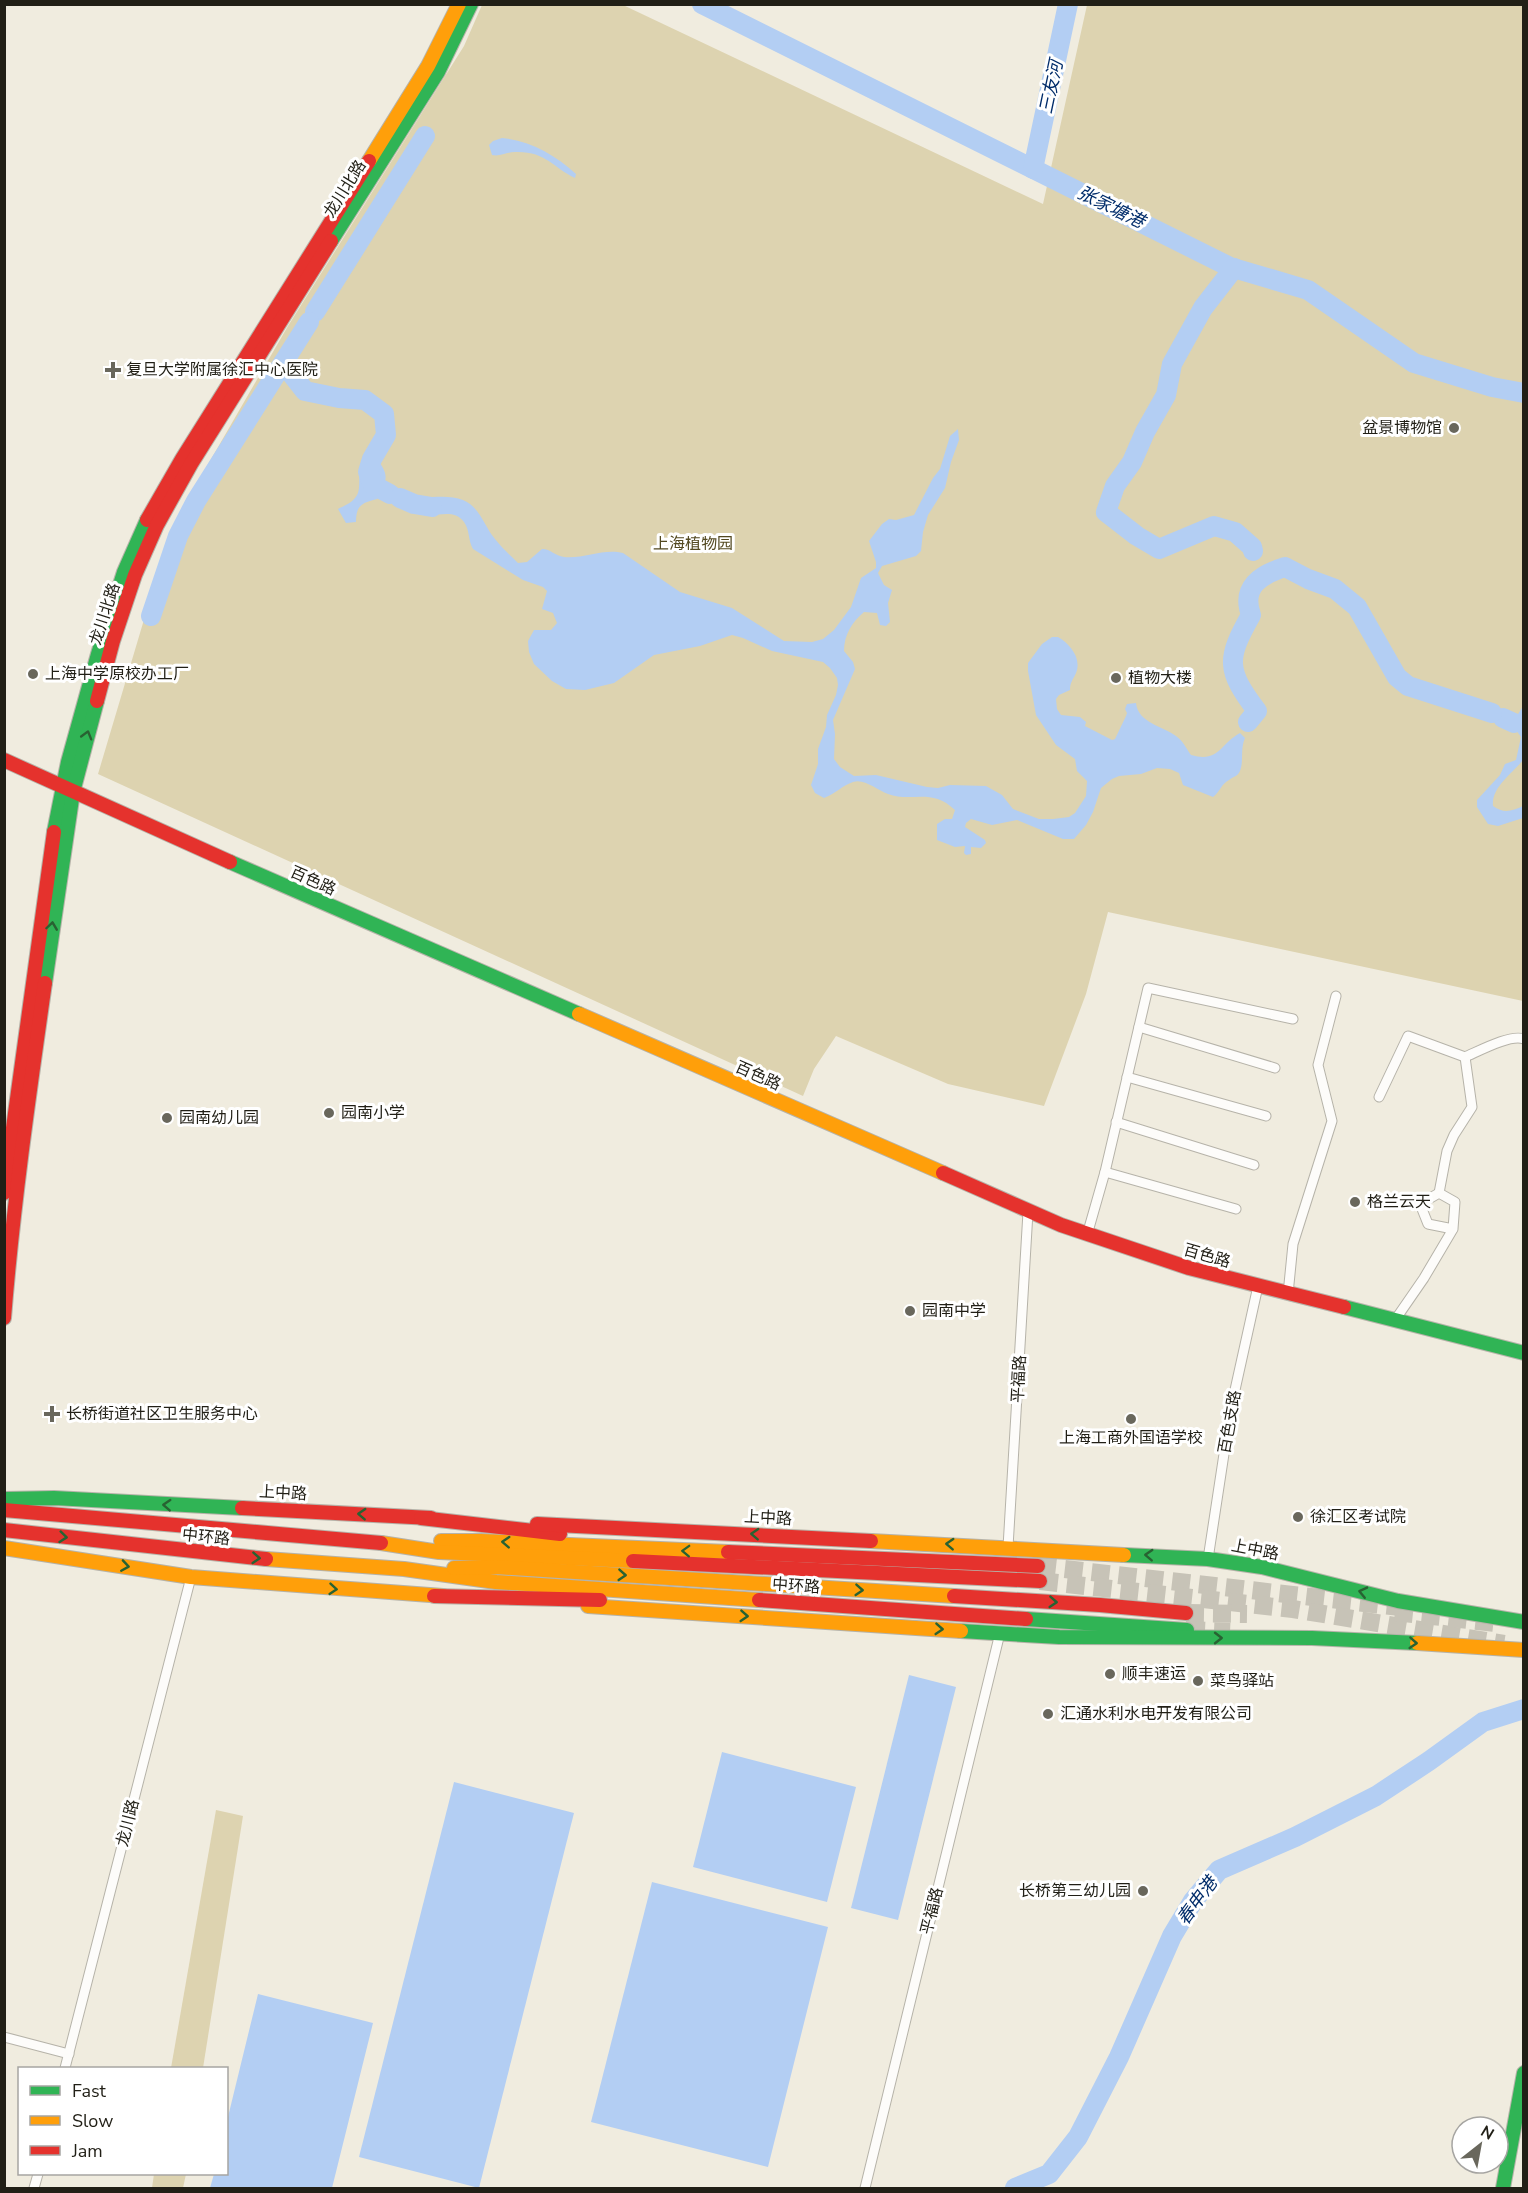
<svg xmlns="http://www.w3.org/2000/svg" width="1528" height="2193" font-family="'Nunito Sans','Noto Sans SC',sans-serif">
  <rect width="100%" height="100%" fill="#f0ecdf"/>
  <g fill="#ddd3b0">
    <polygon points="482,5 623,5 1043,204 1087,5 1523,5 1523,1001 1108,912 1086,994 1044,1106 948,1084 836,1036 814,1069 803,1096 98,774 157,576 188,499 288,326 464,46"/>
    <polygon points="216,1810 243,1816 203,2068 171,2068"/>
    <polygon points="154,2174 186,2174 183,2188 152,2188"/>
  </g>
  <g fill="#b3cef3">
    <path d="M502,138c29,3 53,17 74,36l-1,4c-23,-11 -29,-27 -60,-26 -8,0 -15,5 -23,3l-3,-10 4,-4z"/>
    <path d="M958,429l1,11 -8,22 -6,26 -17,27 -5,17 -2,19 -5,5 -34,10 -4,7 6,12 8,5 -4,13 2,19 -4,4 -6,-1 -3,-12 -13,-1c-12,10 -20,23 -20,39l9,11 2,7 -22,51 2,14 -1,25 6,8 14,9 22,-1 51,12 11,1 12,-3 36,1 16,9 11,14 26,10h14l16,-2 6,-4 11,-17 1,-15 -10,-10 -2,-12 -19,-14 -20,-30 -8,-44v-8l14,-19 10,-7h6c12,7 24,21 18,36 -3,7 -6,9 -6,17l-11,5 -3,4 1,10 4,6 19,2 6,5 -1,4 27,14 3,-1 11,-23 1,-3 -2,-4 2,-5 9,-1c2,20 27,23 40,33 7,5 10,12 15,19 28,8 29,-11 49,-22l5,5c-5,11 -1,23 -5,33 -3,6 -6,5 -11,9 -8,4 -9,12 -16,17l-30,-12 -4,-12 -9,-4 -13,-1 -16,6 -22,2 -7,3 -11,9 -8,24 -7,13 -12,14h-11l-46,-19 -25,5 -21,-6 -5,4 -1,4 20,13 1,3 -5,5 -10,-1v7l-5,1 -2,-2 1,-7 -10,1 -18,-7v-16l8,-5h7l3,-9c-24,-23 -43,-7 -67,-16 -11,-4 -24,-16 -35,-12 -10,3 -18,12 -29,16l-9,-5 -4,-8 7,-21v-15l8,-22 1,-12 9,-20 2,-10 -1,-7 -7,-10 -7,-6 -51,-11 -29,-13 -11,-3 -32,11 -46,9 -40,28 -29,7 -19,-1 -14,-8 -18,-17 -5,-12 -1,-11 6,-11h17l6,-7 -4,-10 -11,-4 5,-18 -4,-4 -20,-7 -50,-31c-5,-8 -3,-19 -9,-27 -10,-13 -24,-6 -37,-7 -9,0 -16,-3 -23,-7l3,-12c18,4 39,-3 56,4 17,7 21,26 32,39 7,9 15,16 23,24l9,-1 15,-13c9,0 13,7 22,8 20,2 40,-9 59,-4l57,39 52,16 52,33 28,1 11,-3 11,-9 17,-23 10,-29 15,-10v-6l-7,-21 13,-17 7,-5 7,1 18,-5 19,-37 7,-9 10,-33z"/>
    <path d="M365,454l9,2c16,18 14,23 3,43 -15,4 -21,6 -21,23l-10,1 -8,-14c6,-3 13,-6 17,-11 9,-10 -1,-27 10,-44z"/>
    <path d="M1523,706v54c-10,13 -32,27 -30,46 11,8 19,5 30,0v12l-25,8 -10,-2 -11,-17v-7l23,-25 5,-11 11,-4 5,-23c-11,-15 -6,-17 2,-31z"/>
    <polygon points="909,1675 956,1687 898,1920 851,1908"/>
    <polygon points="722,1752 856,1787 827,1902 693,1867"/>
    <polygon points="454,1782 574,1813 479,2188 359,2157"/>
    <polygon points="652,1882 828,1927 768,2167 591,2122"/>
    <polygon points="258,1994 373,2023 332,2188 210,2188 214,2174 226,2174 227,2121"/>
  </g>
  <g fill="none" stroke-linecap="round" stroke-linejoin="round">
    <g stroke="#b3cef3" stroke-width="20">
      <polyline points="702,4 1230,267 1308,290 1414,363 1492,387 1524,393"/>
      <polyline points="1033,169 1068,4"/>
      <polyline points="1234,268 1203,308 1172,364 1166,395 1145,432 1132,462 1115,486 1106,512 1137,536 1159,549 1214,526 1235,532 1252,547 1253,551"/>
      <polyline points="315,312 425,136"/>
      <polyline points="283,363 305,391 339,398 365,400 384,414 386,435 372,459 368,472 373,485 390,494"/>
      <polyline points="400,498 414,504 432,507"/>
      <polyline points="151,616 178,536 196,501 309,322"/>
      <polyline points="1503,718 1514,723"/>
      <path d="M1248,722l9,-11c-31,-41 -31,-52 -6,-96 -10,-28 9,-40 34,-48l23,12 27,10 22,18 40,70 11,9 84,27"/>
      <polyline points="1015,2188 1049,2174 1078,2137 1119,2057 1172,1936 1193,1901 1219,1870 1295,1837 1376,1796 1429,1761 1483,1722 1524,1709"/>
    </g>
    <g stroke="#c7c3b7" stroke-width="18" stroke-dasharray="18 9" stroke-linecap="butt">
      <polyline points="1038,1566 1409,1608"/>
      <polyline points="1040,1581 1293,1609 1504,1644"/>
      <polyline points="1395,1612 1495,1623"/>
      <polyline points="1186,1613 1247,1614"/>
      <polyline points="1187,1630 1230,1632"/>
    </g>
    <defs>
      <g id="street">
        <polyline points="1139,1027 1275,1068"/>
        <polyline points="1127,1077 1266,1116"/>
        <polyline points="1379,1097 1408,1036 1465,1057"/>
        <polyline points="1116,1122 1254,1165"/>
        <path d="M1439,1193l8,-42 7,-16 18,-28 -7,-50c14,-6 45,-23 59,-18"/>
        <polyline points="1236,1209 1105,1172 1148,988 1293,1019"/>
        <polyline points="1087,1235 1105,1172"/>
        <polyline points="1288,1294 1293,1244 1332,1121 1318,1065 1336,996"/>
        <polyline points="1395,1320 1424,1278 1453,1229 1455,1202 1439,1193 1420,1204 1428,1224 1453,1229"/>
        <polyline points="1008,1547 1028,1212"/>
        <polyline points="1208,1559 1231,1408 1258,1286"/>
        <polyline points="4,2037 69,2054"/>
        <polyline points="65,2068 191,1577"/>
        <polyline points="34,2188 38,2174"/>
        <polyline points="865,2188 1000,1633"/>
      </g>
      <g id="fast">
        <polyline points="331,241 438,72 471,4"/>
        <polyline points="54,832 68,762 98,654 124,572 147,520"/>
        <polyline points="230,862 579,1014"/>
        <polyline points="45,983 73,792 97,701"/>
        <polyline points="1344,1307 1524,1353"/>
        <polyline points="4,1499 54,1498 242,1508"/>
        <polyline points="1124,1555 1208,1559 1262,1567 1398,1601 1524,1622"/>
        <polyline points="1026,1619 1187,1630"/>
        <polyline points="961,1631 1059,1637 1312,1638 1417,1643"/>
        <polyline points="1503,2188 1524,2073"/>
      </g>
      <g id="slow">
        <polyline points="369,161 428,66 459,4"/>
        <polyline points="579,1014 943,1173"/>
        <polyline points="441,1541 481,1541 728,1552"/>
        <polyline points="871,1541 1124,1555"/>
        <polyline points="381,1543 439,1552 633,1561"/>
        <polyline points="4,1548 191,1577 443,1596"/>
        <polyline points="266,1559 404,1569 496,1582 759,1600"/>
        <polyline points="454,1568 496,1567 954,1596"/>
        <polyline points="588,1606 961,1631"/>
        <polyline points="1417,1643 1524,1650"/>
      </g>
      <g id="jam">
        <polyline points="147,520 182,459 369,161"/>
        <polyline points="97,701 113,641 135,575 157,525 191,464 331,241"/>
        <polyline points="4,760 230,862"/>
        <polyline points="943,1173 1061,1225 1189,1268 1344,1307"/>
        <polyline points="4,1193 54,832"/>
        <path d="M4,1318c9,-112 25,-223 41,-335"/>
        <polyline points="242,1508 431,1518"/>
        <polyline points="4,1510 381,1543"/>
        <polyline points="421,1518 560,1534"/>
        <polyline points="537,1524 871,1541"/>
        <polyline points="4,1530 266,1559"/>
        <polyline points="728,1552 1038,1566"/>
        <polyline points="633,1561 1040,1581"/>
        <polyline points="434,1596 600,1600"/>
        <polyline points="954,1596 1100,1605 1186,1613"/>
        <polyline points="759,1600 1026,1619"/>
      </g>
    </defs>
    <use href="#street" stroke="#b6b3a9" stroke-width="11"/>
    <use href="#fast" stroke="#b6b3a9" stroke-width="16"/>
    <use href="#slow" stroke="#b6b3a9" stroke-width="16"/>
    <use href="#jam" stroke="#b6b3a9" stroke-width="16"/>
    <use href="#street" stroke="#fdfcfa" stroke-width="9"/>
    <use href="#fast" stroke="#30b455" stroke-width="14"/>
    <use href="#slow" stroke="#ff9f0a" stroke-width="14"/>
    <use href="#jam" stroke="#e5322d" stroke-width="14"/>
  </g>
  <defs><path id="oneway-chevron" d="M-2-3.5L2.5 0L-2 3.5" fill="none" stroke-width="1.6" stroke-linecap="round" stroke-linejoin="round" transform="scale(1.5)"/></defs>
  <g stroke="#286232">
    <use href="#oneway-chevron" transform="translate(87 735) rotate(-74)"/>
    <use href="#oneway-chevron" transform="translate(52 926) rotate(-82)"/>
    <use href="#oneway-chevron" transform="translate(167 1505) rotate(-177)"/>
    <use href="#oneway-chevron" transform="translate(362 1514) rotate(-177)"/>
    <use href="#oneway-chevron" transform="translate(755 1534) rotate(-177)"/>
    <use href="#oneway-chevron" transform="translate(63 1537) rotate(6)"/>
    <use href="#oneway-chevron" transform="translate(506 1542) rotate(-177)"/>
    <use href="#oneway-chevron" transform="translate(950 1544) rotate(-177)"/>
    <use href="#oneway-chevron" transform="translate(686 1551) rotate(-178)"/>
    <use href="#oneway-chevron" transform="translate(1149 1555) rotate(-177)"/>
    <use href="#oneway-chevron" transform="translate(256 1558) rotate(4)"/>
    <use href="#oneway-chevron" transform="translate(125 1566) rotate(9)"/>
    <use href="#oneway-chevron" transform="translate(622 1575) rotate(4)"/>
    <use href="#oneway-chevron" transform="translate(333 1589) rotate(5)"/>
    <use href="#oneway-chevron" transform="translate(859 1590) rotate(4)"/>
    <use href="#oneway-chevron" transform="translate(1363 1592) rotate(-167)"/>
    <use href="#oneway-chevron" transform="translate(1053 1602) rotate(4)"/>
    <use href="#oneway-chevron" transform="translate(744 1616) rotate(4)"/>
    <use href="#oneway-chevron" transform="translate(939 1629) rotate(4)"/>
    <use href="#oneway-chevron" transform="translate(1218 1638)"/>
    <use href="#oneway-chevron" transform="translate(1413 1643) rotate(4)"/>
  </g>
  <g fill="#69675c" stroke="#fff" stroke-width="2">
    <path d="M110 361h6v6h6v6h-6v6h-6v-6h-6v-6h6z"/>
    <circle cx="1454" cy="428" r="6"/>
    <circle cx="33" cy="674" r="6"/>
    <circle cx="1116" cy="678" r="6"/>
    <circle cx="329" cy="1113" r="6"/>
    <circle cx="167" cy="1118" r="6"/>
    <circle cx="1355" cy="1202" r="6"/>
    <circle cx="910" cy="1311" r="6"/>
    <path d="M49 1405h6v6h6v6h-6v6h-6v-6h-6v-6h6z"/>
    <circle cx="1131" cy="1419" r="6"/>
    <circle cx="1298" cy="1517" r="6"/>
    <circle cx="1110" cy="1674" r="6"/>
    <circle cx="1198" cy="1681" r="6"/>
    <circle cx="1048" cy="1714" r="6"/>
    <circle cx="1143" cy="1891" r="6"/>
  </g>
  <g text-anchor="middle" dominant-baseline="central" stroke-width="6" stroke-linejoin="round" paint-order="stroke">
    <g font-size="16" fill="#211f16" stroke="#fff">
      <text transform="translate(345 189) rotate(-58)">龙川北路</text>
      <text transform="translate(105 614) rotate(-72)">龙川北路</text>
      <text transform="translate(313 881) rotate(24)">百色路</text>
      <text transform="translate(758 1076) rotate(24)">百色路</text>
      <text transform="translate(1207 1256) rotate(16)">百色路</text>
      <text transform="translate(1019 1379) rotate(-87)">平福路</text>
      <text transform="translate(1230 1422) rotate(-80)">百色支路</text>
      <text transform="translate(283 1493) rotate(3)">上中路</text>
      <text transform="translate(768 1518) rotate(3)">上中路</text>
      <text transform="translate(206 1537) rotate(6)">中环路</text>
      <text transform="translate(1255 1550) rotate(11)">上中路</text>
      <text transform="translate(796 1586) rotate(4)">中环路</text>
      <text transform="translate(128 1823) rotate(-76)">龙川路</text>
      <text transform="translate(932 1911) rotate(-76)">平福路</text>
    </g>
    <g font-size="16" fill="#211f16" stroke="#fff" text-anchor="start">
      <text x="126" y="370">复旦大学附属徐汇中心医院</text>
      <text x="1442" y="428" text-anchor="end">盆景博物馆</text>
      <text x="45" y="674">上海中学原校办工厂</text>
      <text x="1128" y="678">植物大楼</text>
      <text x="341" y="1113">园南小学</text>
      <text x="179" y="1118">园南幼儿园</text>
      <text x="1367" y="1202">格兰云天</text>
      <text x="922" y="1311">园南中学</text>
      <text x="66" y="1414">长桥街道社区卫生服务中心</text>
      <text x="1131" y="1438" text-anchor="middle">上海工商外国语学校</text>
      <text x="1310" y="1517">徐汇区考试院</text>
      <text x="1122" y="1674">顺丰速运</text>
      <text x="1210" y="1681">菜鸟驿站</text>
      <text x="1060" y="1714">汇通水利水电开发有限公司</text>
      <text x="1131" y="1891" text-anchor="end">长桥第三幼儿园</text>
    </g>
    <g font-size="16" fill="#534921" stroke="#fff">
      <text x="693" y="544">上海植物园</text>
    </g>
    <g font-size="18" font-style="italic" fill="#002c6a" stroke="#fff">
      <text transform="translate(1051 87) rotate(-78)">三友河</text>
      <text transform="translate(1111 207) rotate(26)">张家塘港</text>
      <text transform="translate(1197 1901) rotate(-54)">春申港</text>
    </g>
  </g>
  <rect width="1528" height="2193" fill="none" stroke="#211f16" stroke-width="12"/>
  <rect x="18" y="2067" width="210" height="108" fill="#ffffff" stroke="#a6a5a2" stroke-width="1.5"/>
  <rect x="30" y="2086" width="30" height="9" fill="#30b455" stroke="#a6a5a2" stroke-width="1.5"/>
  <text x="72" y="2097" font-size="18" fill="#211f16">Fast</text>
  <rect x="30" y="2116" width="30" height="9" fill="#ff9f0a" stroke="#a6a5a2" stroke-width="1.5"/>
  <text x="72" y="2127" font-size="18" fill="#211f16">Slow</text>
  <rect x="30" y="2146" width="30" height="9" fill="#e5322d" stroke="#a6a5a2" stroke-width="1.5"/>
  <text x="72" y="2157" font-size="18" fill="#211f16">Jam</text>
  <g transform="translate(1480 2145) rotate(31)"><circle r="28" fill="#ffffff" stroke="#a6a5a2" stroke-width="1.5"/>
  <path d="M0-4.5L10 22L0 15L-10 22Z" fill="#69675c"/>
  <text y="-9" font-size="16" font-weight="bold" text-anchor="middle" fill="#211f16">N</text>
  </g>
</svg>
